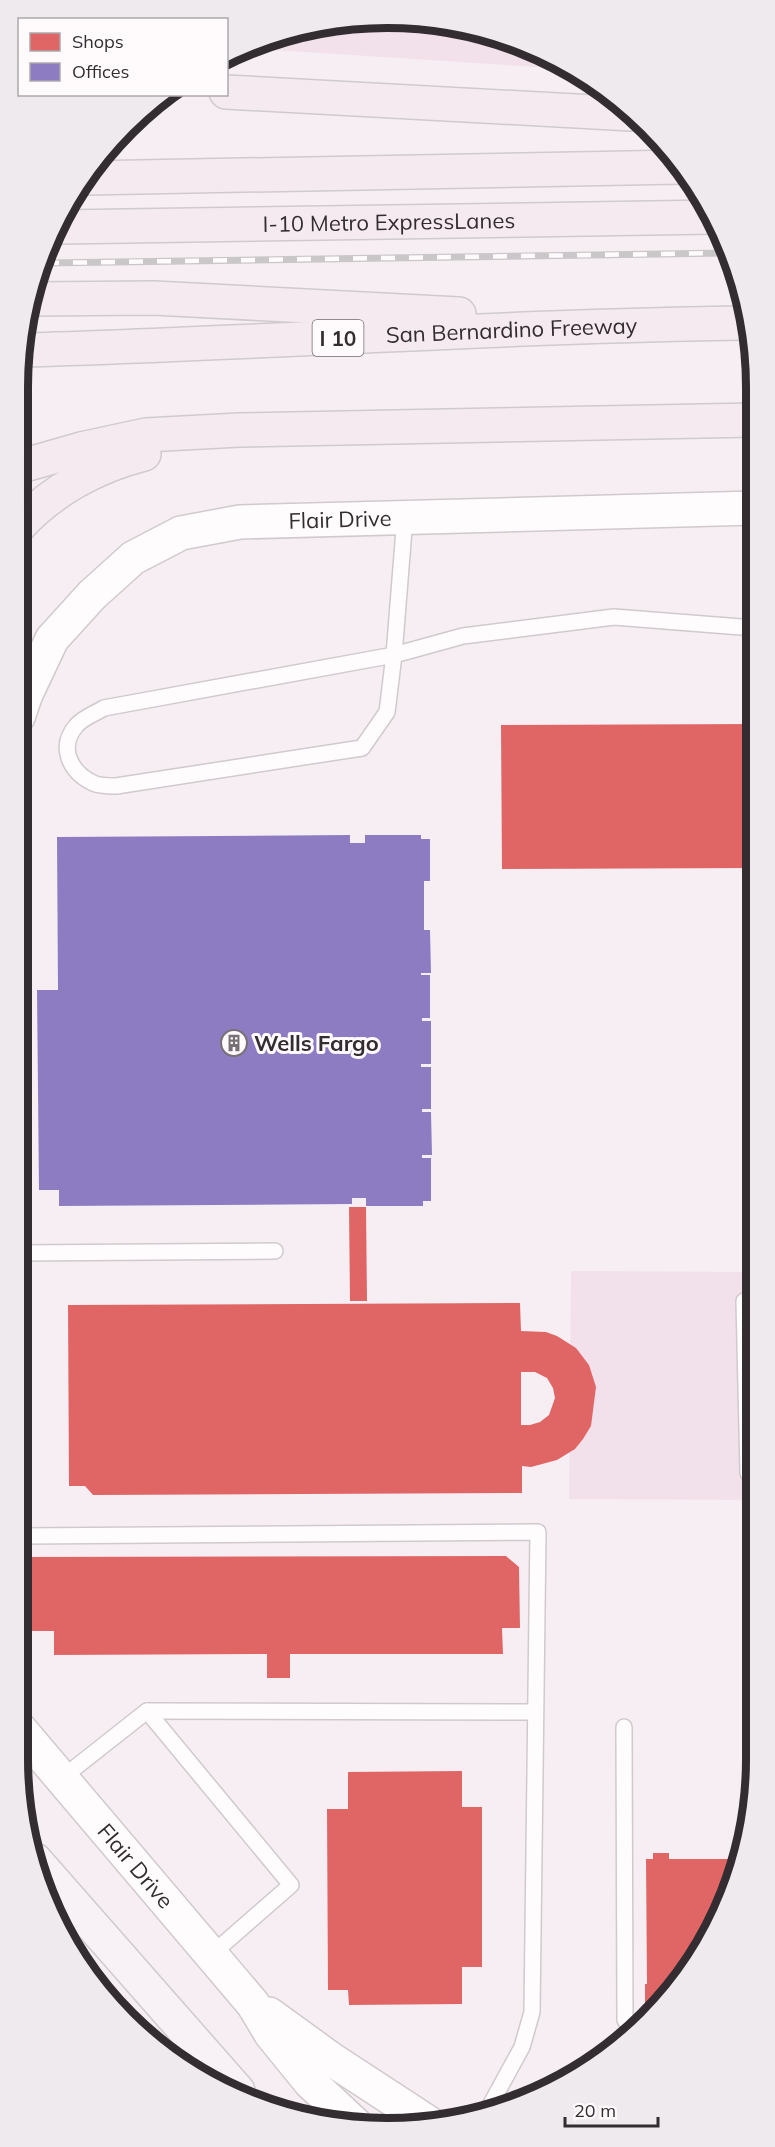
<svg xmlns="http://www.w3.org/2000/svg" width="775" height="2147" font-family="Mulish,sans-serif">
  <rect width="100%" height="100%" fill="#f7eef3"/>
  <g fill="#f2e1eb">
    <polygon points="340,21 483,31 567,69 258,49"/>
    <polygon points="571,1271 756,1272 756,1500 569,1499"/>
  </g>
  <g fill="#e06666" fill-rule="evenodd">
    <polygon points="755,724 755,868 502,869 501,725"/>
    <polygon points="349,1207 366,1207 367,1301 350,1301"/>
    <path d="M520,1303l1,28 25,1 11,4 19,12 13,17 7,22 -5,39 -8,13 -8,10 -18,11 -26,7 -9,-1v27l-429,2 -8,-9h-16l-1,-181zM521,1372h14l12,6 6,10 2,10 -6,17 -9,7 -10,3h-9z"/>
    <polygon points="506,1556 519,1567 520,1628 502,1628 503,1654 290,1654 290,1678 267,1678 267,1654 54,1655 54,1631 32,1631 31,1616 25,1616 25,1557"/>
    <polygon points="462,1771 462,1807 482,1807 482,1967 462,1967 462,2004 349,2005 348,1990 328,1990 327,1809 348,1809 348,1772"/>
    <polygon points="653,1853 669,1853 669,1859 743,1859 681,1984 645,2018 645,1984 647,1984 646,1859 653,1859"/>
  </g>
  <polygon fill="#8e7cc3" points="350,835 350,843 365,843 365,835 421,835 421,839 430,839 430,881 424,881 424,930 430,930 431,973 421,973 421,975 430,975 430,1018 422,1018 422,1021 431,1021 431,1064 421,1064 421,1067 431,1067 431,1109 422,1109 422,1112 431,1112 432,1155 422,1155 422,1158 431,1158 431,1201 423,1201 423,1206 366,1206 366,1198 352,1198 352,1204 59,1206 59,1190 39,1190 37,990 58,990 57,837"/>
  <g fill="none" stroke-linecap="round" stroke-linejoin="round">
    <defs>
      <g id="service">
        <path d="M405,517l-11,138 -7,57 -25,36 -246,38c-7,0 -17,0 -23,-3 -23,-11 -35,-36 -17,-57 6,-8 20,-13 28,-18l290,-53 69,-19 151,-19 140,11"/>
        <polyline points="18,1253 275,1251"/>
        <polyline points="748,1473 744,1301 756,1301"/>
        <polyline points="18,1539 24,1536 538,1532 532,2012 522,2047 487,2111"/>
        <polyline points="147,1711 535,1712"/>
        <polyline points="624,1727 625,2020 632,2030"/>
        <polyline points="62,1778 147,1711 291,1885 212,1954"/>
      </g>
      <g id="tertiary">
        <path id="s1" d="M18,717l8,-23 26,-55 40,-44 41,-37 48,-25 59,-11 514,-14"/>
        <path id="s2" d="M18,1727l235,277 18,30 39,48 46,43"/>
        <polyline points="269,2014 331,2059 429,2123"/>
      </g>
      <polyline id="primary" points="35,1860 238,2091"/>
      <g id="motorway">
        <polyline points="226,92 631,114"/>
        <polyline points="87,178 681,167"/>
        <path id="s3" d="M62,227l652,-10"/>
        <polyline points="30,299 154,298 459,314"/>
        <path id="s4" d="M23,350c242,-7 484,-24 726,-27"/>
        <polyline points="18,467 81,449 146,435 239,430 754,420"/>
        <path d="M18,527c33,-36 78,-61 126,-73"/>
      </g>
    </defs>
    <use href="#service" stroke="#d1c9cd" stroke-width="18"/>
    <use href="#tertiary" stroke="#d1c9cd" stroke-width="36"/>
    <use href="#primary" stroke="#cfcace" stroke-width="36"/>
    <use href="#motorway" stroke="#cfcace" stroke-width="36"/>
    <use href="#service" stroke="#fefcfd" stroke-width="15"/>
    <use href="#tertiary" stroke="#fefcfd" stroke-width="33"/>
    <use href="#primary" stroke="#f8f1f5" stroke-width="33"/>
    <use href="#motorway" stroke="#f4eaf0" stroke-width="33"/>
    <defs>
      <polyline id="rail" points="45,263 728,253"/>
    </defs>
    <use href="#rail" stroke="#cac7c8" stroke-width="7"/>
    <use href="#rail" stroke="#fffbfd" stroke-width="4.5" stroke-dasharray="14" stroke-linecap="butt"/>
  </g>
  <defs>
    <symbol id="building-ring" viewBox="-11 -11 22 22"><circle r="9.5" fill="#fffbfd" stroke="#787074" stroke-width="1.5"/><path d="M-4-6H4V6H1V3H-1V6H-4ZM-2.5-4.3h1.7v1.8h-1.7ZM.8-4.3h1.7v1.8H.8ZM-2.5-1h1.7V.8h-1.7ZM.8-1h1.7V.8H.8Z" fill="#787074"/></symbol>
  </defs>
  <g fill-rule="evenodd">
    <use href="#building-ring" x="219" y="1028" width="30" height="30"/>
  </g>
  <g text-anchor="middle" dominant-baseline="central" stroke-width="6" stroke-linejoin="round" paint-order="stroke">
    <rect fill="#fffbfd" stroke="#706a6e" stroke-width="1.5" x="312.5" y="320" width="51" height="36" rx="4.5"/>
    <g font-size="21" font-weight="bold" fill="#332c30">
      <text x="338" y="338">I 10</text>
    </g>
    <g font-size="22" fill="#332c30" stroke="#fffbfd">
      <text stroke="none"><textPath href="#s3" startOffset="327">I-10 Metro ExpressLanes</textPath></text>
      <text stroke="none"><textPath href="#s4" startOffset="489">San Bernardino Freeway</textPath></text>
      <text stroke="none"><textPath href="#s1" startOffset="414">Flair Drive</textPath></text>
      <text stroke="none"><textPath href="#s2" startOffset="182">Flair Drive</textPath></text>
    </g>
    <g font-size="22" font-weight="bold" fill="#332c30" stroke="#fffbfd" text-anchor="start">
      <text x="254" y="1043">Wells Fargo</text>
    </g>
  </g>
  <path d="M0 0H775V2147H0ZM387 28H387A359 359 0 0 1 746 387V1759A359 359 0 0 1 387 2118H387A359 359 0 0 1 28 1759V387A359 359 0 0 1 387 28Z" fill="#efeaed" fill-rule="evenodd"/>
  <path fill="none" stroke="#332c30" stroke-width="8" d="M387 28H387A359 359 0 0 1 746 387V1759A359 359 0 0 1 387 2118H387A359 359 0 0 1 28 1759V387A359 359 0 0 1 387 28Z"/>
  <rect x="18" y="18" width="210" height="78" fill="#fffbfd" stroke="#ada8ab" stroke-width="1.5"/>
  <rect x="30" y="33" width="30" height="18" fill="#e06666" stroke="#ada8ab" stroke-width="1.5"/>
  <text x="72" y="48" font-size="18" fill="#332c30">Shops</text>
  <rect x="30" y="63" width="30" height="18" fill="#8e7cc3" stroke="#ada8ab" stroke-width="1.5"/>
  <text x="72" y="78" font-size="18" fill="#332c30">Offices</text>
  <path d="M565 2117v9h93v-9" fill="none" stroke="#332c30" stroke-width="3"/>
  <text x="574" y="2117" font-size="18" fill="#332c30" stroke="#fffbfd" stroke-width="4.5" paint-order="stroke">20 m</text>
</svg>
